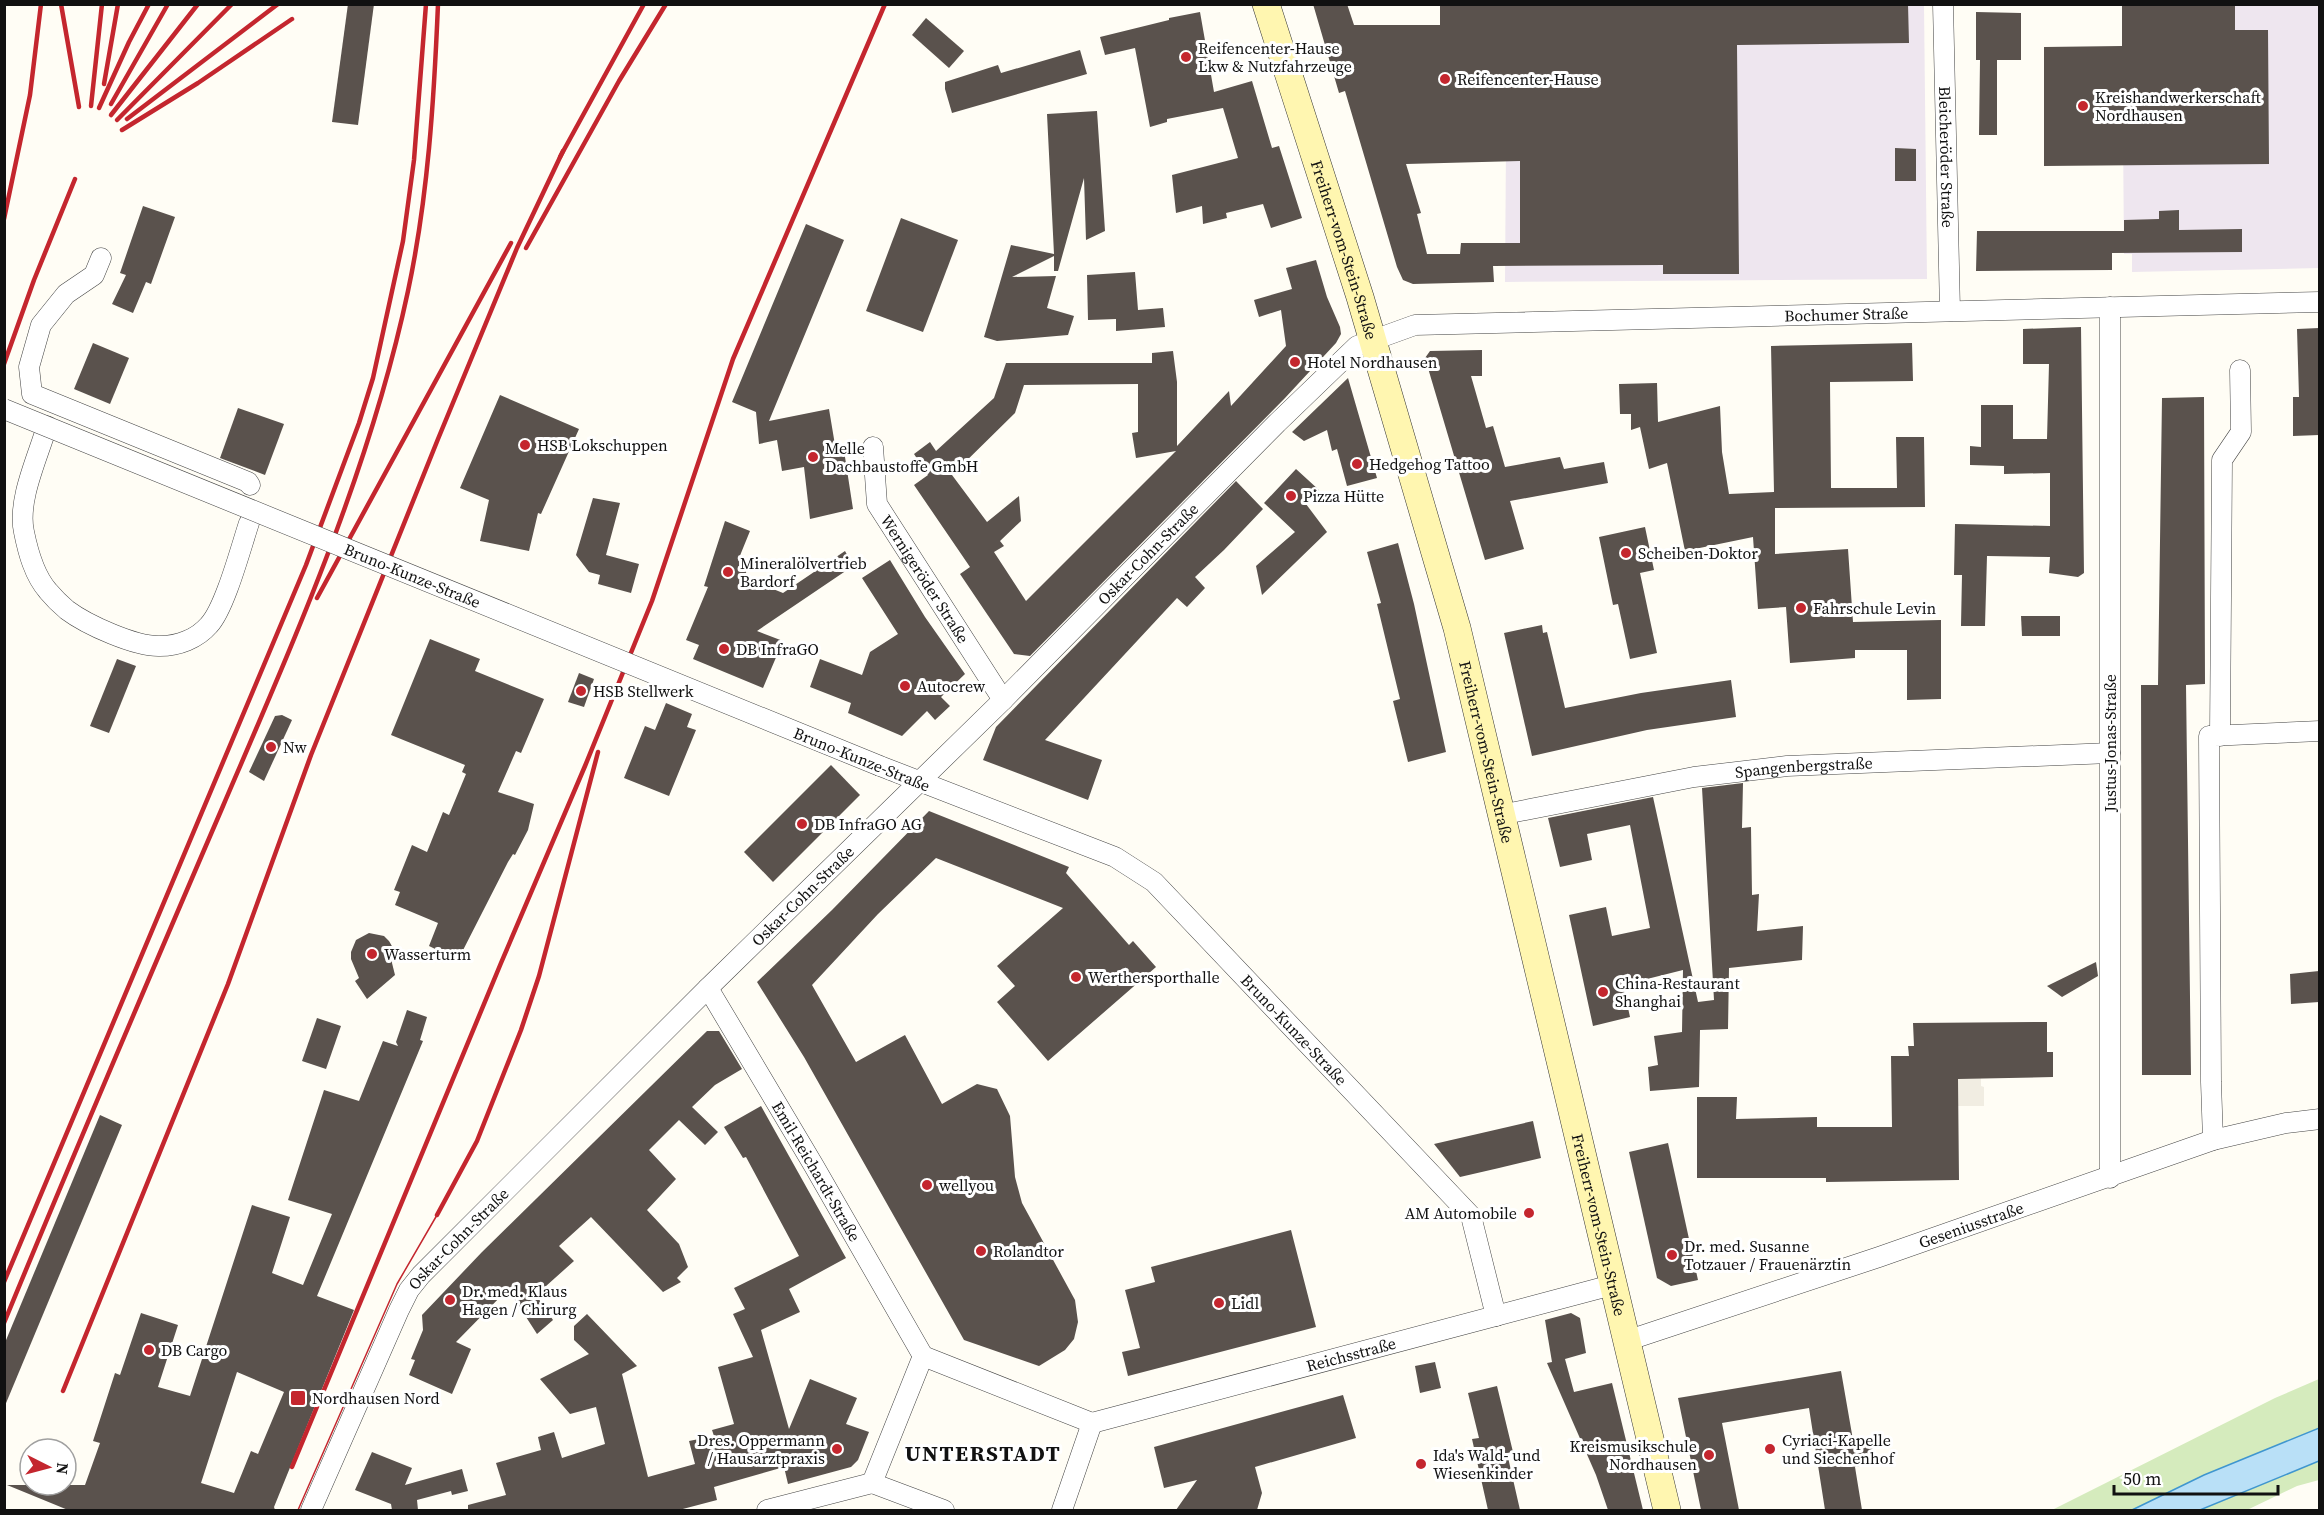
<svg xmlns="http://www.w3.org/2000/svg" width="2324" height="1515" font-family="'Source Serif 4',serif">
  <rect width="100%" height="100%" fill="#fffdf5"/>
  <g fill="#eee6ef">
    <polygon points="1507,5 1924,5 1927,279 1505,282"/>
    <polygon points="2122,5 2319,5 2319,268 2132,272 2132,254 2124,254"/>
  </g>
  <g fill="#d5ebbd">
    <polygon points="2319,1379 2319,1428 2204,1475 2132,1510 2052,1510 2275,1398"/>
    <polygon points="2319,1461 2319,1480 2297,1486 2247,1510 2200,1510"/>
  </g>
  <polygon fill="#f1ede2" points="1981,1078 1981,1086 1984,1087 1984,1106 1958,1106 1958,1079"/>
  <polygon fill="#b9e0f7" stroke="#3f96cf" stroke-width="1.5" points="2319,1428 2319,1461 2200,1510 2132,1510 2204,1475"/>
  <g fill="#5a524d" fill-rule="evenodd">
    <polygon points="348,4 374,4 358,125 332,122"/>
    <path d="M1313,4h34l7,21h86v-21h468l1,39 -172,2 2,229h-76v-9l-170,1 1,16 -81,2 -10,-4 -6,-13 -52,-176 -6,2zM1520,161v82h-59l-1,11h-33l-10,-40 4,-1 -15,-49z"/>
    <polygon points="2122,4 2235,4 2235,30 2268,30 2269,164 2044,166 2044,47 2122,46"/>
    <polygon points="1200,12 1214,92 1252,81 1272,148 1279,146 1302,218 1271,228 1263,204 1226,213 1227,218 1203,224 1202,206 1176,213 1172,175 1238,158 1223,108 1167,119 1167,122 1150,127 1135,48 1105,55 1100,37 1169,20 1169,18"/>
    <polygon points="1976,12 2021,13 2021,60 1997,60 1997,135 1979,135 1980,60 1976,60"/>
    <polygon points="926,18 964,51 949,68 912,35"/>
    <polygon points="1080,50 1087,74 952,113 945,89 945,82 998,65 1001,73"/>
    <polygon points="1097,111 1105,231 1086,240 1084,178 1058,271 1054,271 1054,256 1012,277 1056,276 1047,308 1074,316 1068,335 997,341 984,337 1011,245 1054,254 1047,114"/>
    <polygon points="1895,148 1916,149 1916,181 1895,181"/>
    <polygon points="143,206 175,217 151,284 146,282 133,313 112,304 126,275 120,273"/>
    <polygon points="2179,210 2179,230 2242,229 2242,252 2112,253 2112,270 1976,271 1977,231 2124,231 2124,220 2159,219 2159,211"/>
    <polygon points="901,218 958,240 923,332 866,311"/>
    <polygon points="806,224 844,240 769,421 829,409 835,445 843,444 853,509 810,519 804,467 782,471 777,440 759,444 756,412 732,402"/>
    <path d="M1316,260l11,37 13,30 1,7 -5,9 -51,55 -255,258 -16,-2 -54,-80 10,-7 -56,-82 14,-10 -14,-21 16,-12 6,9 58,-53 12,-35h146v-10l21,-2 4,31v64l52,-55 2,15 55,-60 -5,-36 -22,7 -5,-17 38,-11 -6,-21zM1138,384v48l-6,1 4,25 40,-7 -150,150 -32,-49 10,-6 -4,-5 21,-20 -2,-25 -32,26 -35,-47 63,-62 9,-28z"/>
    <polygon points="1135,272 1138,310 1163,308 1165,327 1116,331 1116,319 1088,320 1087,275"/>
    <polygon points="2081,327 2084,573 2078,577 2049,573 2050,557 1987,556 1985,626 1961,626 1962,575 1954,575 1955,524 2050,526 2050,473 2004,474 2004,466 1970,465 1970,446 1981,447 1981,405 2013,405 2013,439 2047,439 2049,364 2023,364 2023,329"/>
    <polygon points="2319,328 2319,435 2293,436 2293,397 2299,397 2297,329"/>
    <polygon points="93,343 129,358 110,404 74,389"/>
    <polygon points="1912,343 1913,381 1830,382 1831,488 1897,488 1896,437 1924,437 1925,507 1775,508 1775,554 1848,549 1853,622 1941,620 1941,699 1907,700 1907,650 1855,650 1855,658 1790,663 1786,607 1758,609 1753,537 1685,551 1667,463 1649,469 1640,427 1631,430 1631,414 1620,414 1619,384 1657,383 1658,422 1720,406 1722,452 1729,494 1774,492 1771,346"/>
    <polygon points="1482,350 1482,376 1471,376 1486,428 1493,426 1505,467 1560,457 1564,469 1604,462 1608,483 1510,501 1524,549 1485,560 1425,358 1430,351"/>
    <polygon points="1348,378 1377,478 1347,486 1337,449 1332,451 1327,430 1304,441 1292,432"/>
    <polygon points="500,395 579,429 541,514 538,513 529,551 480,541 489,500 460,488"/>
    <polygon points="2204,397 2205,684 2186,685 2191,1075 2142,1075 2141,685 2158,685 2162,398"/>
    <polygon points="238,408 284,424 265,475 220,458"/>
    <polygon points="1296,469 1319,490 1306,504 1327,532 1262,595 1256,566 1295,532 1264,503"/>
    <polygon points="1236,481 1263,509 1224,550 1195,577 1205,588 1187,607 1177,598 1045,740 1102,760 1088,800 983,760 996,727"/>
    <polygon points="593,498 620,503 606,555 639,564 631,593 598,584 600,575 589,572 576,555"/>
    <polygon points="725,521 750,531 739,558 750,564 744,577 783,593 845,551 853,566 757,631 783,641 763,688 693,659 699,645 686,640 708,587 704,586"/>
    <polygon points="1645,527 1654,570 1640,573 1657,653 1630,659 1618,604 1613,605 1599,537"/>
    <polygon points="1398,543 1414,604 1446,752 1408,762 1393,701 1400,699 1377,604 1381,603 1367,552"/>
    <polygon points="890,560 925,617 965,674 941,697 950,706 935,720 927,711 902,736 848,713 851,703 810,687 820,659 862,675 870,652 898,634 862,578"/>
    <polygon points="2021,616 2060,616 2060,636 2022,636"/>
    <polygon points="1542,625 1543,633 1547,632 1565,708 1641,693 1731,680 1736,717 1647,730 1532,756 1504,633"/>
    <polygon points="430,639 480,659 475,671 544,699 521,753 516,751 498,792 534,804 528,830 515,855 513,854 508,862 458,960 429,946 438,923 395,905 400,892 394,890 412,845 427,852 443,812 449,815 466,774 462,772 465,765 391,735"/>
    <polygon points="117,659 136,666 109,733 90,726"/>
    <polygon points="579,673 594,679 584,707 568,702"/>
    <polygon points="666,703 692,714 687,727 696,730 669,796 624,778 645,726 655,730"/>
    <polygon points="282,715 292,720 264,781 249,772 275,716"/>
    <polygon points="831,765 860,795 773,882 744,852"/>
    <polygon points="1743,783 1742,828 1751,827 1752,895 1759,894 1757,931 1803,926 1802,960 1729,968 1728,1029 1700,1030 1699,1087 1650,1091 1648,1067 1658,1065 1654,1036 1682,1032 1683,970 1623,985 1630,1017 1593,1026 1569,915 1606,907 1612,936 1650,928 1630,825 1587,834 1592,860 1560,867 1548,818 1653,797 1698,1002 1714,1000 1702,788"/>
    <polygon points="929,811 1069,867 1066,873 1129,945 1133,941 1156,967 1048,1061 997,1002 1015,986 997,966 1063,908 936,858 878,914 812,985 856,1062 905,1035 942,1104 977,1084 997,1089 1010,1116 1015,1177 1022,1203 1075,1300 1078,1322 1074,1339 1065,1350 1039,1366 964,1340 804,1057 757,982 832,910"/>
    <polygon points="369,933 384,936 389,941 393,948 392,963 395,975 367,999 355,981 359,978 351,959 351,952 356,940"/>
    <polygon points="2096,962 2098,976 2062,997 2047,986"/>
    <polygon points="2319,971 2319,1002 2291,1004 2290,974"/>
    <path d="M407,1010l20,7 -7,23 3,1 -106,255 37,14 -80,197 1,3h-207l-61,-25h78l15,-42 -7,-2 22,-68 5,2 21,-62 37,12 -20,62 32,9 62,-191 38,12 -18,56 31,12 29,-71 -44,-14 36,-110 35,11 24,-60 15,5 -2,-4zM237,1372l47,20 -26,62 -7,-3 -17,42 -33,-10z"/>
    <polygon points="317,1018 341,1026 326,1069 302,1061"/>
    <polygon points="2047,1022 2047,1052 2053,1052 2053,1077 1958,1079 1959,1180 1826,1182 1826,1178 1697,1178 1697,1097 1737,1097 1736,1119 1817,1117 1817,1127 1892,1127 1891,1056 1909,1056 1908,1046 1914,1046 1913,1023"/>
    <polygon points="707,1031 719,1031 742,1069 715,1085 692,1107 718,1132 705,1145 679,1120 649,1150 676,1179 647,1210 679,1244 688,1267 677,1278 681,1282 663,1292 591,1217 559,1246 574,1261 536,1295 553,1320 537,1334 508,1289 456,1342 471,1349 452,1394 409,1375 415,1360 411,1359 423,1330 422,1315 482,1252"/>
    <polygon points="761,1106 846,1258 789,1289 800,1312 761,1330 789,1429 810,1379 857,1398 846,1424 869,1432 858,1460 851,1467 788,1484 784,1467 714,1487 717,1500 679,1510 468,1510 468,1505 506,1495 496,1463 541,1450 538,1437 554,1432 562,1458 605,1444 596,1407 570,1414 540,1379 589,1354 574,1340 574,1326 587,1314 637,1366 622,1374 648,1477 695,1464 689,1441 714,1436 712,1430 734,1424 718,1367 753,1357 733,1314 745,1309 734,1288 799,1256 746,1157 743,1158 724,1127"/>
    <polygon points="100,1115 122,1125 4,1408 4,1345"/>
    <polygon points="1533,1121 1541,1158 1499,1168 1460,1177 1434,1144"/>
    <polygon points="1668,1143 1698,1280 1671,1286 1657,1278 1629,1152"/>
    <polygon points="1291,1230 1316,1327 1128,1376 1122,1352 1140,1348 1125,1290 1155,1282 1151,1267"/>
    <polygon points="1571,1313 1580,1318 1586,1353 1565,1359 1574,1392 1612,1383 1643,1510 1608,1510 1596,1475 1547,1363 1552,1362 1545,1320"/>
    <polygon points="1435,1362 1441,1388 1420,1393 1415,1366"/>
    <polygon points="1841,1371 1853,1440 1871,1437 1876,1463 1855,1467 1862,1510 1825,1510 1809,1408 1722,1423 1739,1510 1701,1510 1678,1398"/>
    <polygon points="1497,1386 1513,1452 1507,1453 1520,1510 1488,1510 1472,1439 1479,1438 1468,1393"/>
    <polygon points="1343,1395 1356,1438 1255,1467 1262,1493 1257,1510 1176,1510 1197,1480 1164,1488 1154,1447"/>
    <polygon points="372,1452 412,1468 405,1485 462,1469 468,1491 452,1495 451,1491 417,1500 418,1510 392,1510 391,1504 355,1490"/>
  </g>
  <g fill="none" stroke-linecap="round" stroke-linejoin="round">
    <defs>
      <g id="minor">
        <path id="s1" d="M1943,4l7,307"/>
        <polyline points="101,258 94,275 66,294 41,325 29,367 32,394 248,482 250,485"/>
        <polyline points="2110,307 2110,1178"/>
        <path d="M47,426c-9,31 -30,74 -23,106 4,20 10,43 24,59 5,6 13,14 19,19 20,15 69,37 93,36 18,0 37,-7 49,-21 16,-17 32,-78 40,-102"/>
        <path id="s2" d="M873,447l4,57 126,196"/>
        <polyline points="2220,736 2222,460 2241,432 2240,370"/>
        <path id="s3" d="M880,766l235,91 39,25 317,334 25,100"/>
        <path id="s4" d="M1500,815l194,-38 93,-11 323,-13"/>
        <path id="s5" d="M708,988l106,178 109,190"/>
        <polyline points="2213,1140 2211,1082 2209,736 2320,731"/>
        <path id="s6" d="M1626,1341l253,-84 334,-117 73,-17 34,-4"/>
        <polyline points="923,1356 1092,1423"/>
        <path id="s7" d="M1092,1423l520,-138"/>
        <polyline points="872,1483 923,1356"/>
        <polyline points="872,1483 944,1510"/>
        <path id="s8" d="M311,1510l88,-200 10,-20 12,-15 287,-287 295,-288 274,-277 80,-77 58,-21 905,-23"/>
        <polyline points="767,1510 872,1483"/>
        <polyline points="1062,1510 1092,1423"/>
      </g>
      <g id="secondary">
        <path id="s9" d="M1266,4l94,293 97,331 210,882"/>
      </g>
    </defs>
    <use href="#minor" stroke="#444" stroke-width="21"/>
    <use href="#secondary" stroke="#333" stroke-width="28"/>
    <use href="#minor" stroke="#fff" stroke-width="20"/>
    <use href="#secondary" stroke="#fff6b0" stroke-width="27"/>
    <polyline stroke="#c4262e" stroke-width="1.5" points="298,1510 397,1284 437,1215"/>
    <g stroke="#c4262e" stroke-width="4.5">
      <polyline points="61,4 79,107"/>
      <polyline points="104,84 118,4"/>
      <polyline points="111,104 168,4"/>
      <polyline points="91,106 102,4"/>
      <polyline points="99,108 129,42 149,4"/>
      <polyline points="111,115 198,4"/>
      <polyline points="127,119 278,4"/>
      <polyline points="117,120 232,4"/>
      <polyline points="122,130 198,83 292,19"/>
      <polyline points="560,157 644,4"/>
      <polyline points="4,219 30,95 41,4"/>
      <polyline points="526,248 619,81 666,4"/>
      <polyline points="4,364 34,280 75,179"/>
      <polyline points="317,598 511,243"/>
      <polyline points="437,1215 477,1141 521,1030 539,976 598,752"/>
      <polyline points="4,1282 306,565 359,423 373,378 403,241 414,160 426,4"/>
      <path d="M4,1323c71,-173 145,-345 219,-517 72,-168 147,-336 185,-515 20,-94 26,-191 30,-287"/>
      <polyline points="63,1391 228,984 311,755 438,439 517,248 563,151"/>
      <polyline points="292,1467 501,963 585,766 652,601 733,359 885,4"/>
    </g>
    <defs>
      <g id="minor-bridge">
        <path id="s10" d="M4,409l876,357"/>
      </g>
    </defs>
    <use href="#minor-bridge" stroke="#444" stroke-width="21" stroke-linecap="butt"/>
    <use href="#minor-bridge" stroke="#fff" stroke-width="20"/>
  </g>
  <g fill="#c4262e" stroke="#fff" stroke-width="2">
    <circle cx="1186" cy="57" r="6"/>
    <circle cx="1445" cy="79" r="6"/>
    <circle cx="2083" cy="106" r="6"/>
    <circle cx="1295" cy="362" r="6"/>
    <circle cx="525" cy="445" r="6"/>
    <circle cx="813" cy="457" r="6"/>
    <circle cx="1357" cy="464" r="6"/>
    <circle cx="1291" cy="496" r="6"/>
    <circle cx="1626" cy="553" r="6"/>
    <circle cx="728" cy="572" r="6"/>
    <circle cx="1801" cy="608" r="6"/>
    <circle cx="724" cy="649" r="6"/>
    <circle cx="905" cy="686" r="6"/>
    <circle cx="581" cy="691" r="6"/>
    <circle cx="271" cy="747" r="6"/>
    <circle cx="802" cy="824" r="6"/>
    <circle cx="372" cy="954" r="6"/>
    <circle cx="1076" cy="977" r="6"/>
    <circle cx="1603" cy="992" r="6"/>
    <circle cx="927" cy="1185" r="6"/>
    <circle cx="1529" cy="1213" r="6"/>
    <circle cx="981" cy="1251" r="6"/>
    <circle cx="1672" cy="1255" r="6"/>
    <circle cx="450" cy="1300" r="6"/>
    <circle cx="1219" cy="1303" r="6"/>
    <circle cx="149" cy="1350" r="6"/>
    <rect x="290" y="1390" width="16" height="16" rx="3"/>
    <circle cx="837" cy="1449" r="6"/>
    <circle cx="1770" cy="1449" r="6"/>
    <circle cx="1709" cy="1455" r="6"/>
    <circle cx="1421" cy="1464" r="6"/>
  </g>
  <g text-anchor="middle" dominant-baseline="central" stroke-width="6" stroke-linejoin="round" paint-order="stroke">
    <g font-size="16" fill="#111" stroke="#fff" text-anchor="start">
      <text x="1198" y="48">Reifencenter-Hause<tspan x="1198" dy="18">Lkw &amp; Nutzfahrzeuge</tspan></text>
      <text x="1457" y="79">Reifencenter-Hause</text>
      <text x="2095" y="97">Kreishandwerkerschaft<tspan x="2095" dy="18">Nordhausen</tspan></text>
      <text x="1307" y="362">Hotel Nordhausen</text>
      <text x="537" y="445">HSB Lokschuppen</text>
      <text x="825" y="448">Melle<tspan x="825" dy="18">Dachbaustoffe GmbH</tspan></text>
      <text x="1369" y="464">Hedgehog Tattoo</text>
      <text x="1303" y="496">Pizza Hütte</text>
      <text x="1638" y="553">Scheiben-Doktor</text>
      <text x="740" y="563">Mineralölvertrieb<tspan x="740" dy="18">Bardorf</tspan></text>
      <text x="1813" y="608">Fahrschule Levin</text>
      <text x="736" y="649">DB InfraGO</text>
      <text x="917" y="686">Autocrew</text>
      <text x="593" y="691">HSB Stellwerk</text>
      <text x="283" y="747">Nw</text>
      <text x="814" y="824">DB InfraGO AG</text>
      <text x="384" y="954">Wasserturm</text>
      <text x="1088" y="977">Werthersporthalle</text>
      <text x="1615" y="983">China-Restaurant<tspan x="1615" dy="18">Shanghai</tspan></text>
      <text x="939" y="1185">wellyou</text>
      <text x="1517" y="1213" text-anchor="end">AM Automobile</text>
      <text x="1684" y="1246">Dr. med. Susanne<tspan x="1684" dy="18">Totzauer / Frauenärztin</tspan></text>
      <text x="993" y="1251">Rolandtor</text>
      <text x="462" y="1291">Dr. med. Klaus<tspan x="462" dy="18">Hagen / Chirurg</tspan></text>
      <text x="1231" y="1303">Lidl</text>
      <text x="161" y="1350">DB Cargo</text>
      <text x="312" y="1398">Nordhausen Nord</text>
      <text x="825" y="1440" text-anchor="end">Dres. Oppermann<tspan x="825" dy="18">/ Hausarztpraxis</tspan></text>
      <text x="1782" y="1440">Cyriaci-Kapelle<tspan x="1782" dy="18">und Siechenhof</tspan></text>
      <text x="1697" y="1446" text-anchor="end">Kreismusikschule<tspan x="1697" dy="18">Nordhausen</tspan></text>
      <text x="1433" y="1455">Ida's Wald- und<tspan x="1433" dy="18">Wiesenkinder</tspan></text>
    </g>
    <g font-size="16" fill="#111" stroke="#fff">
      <text stroke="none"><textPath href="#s1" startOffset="153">Bleicheröder Straße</textPath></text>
      <text stroke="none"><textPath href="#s9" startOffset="258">Freiherr-vom-Stein-Straße</textPath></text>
      <text stroke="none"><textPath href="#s8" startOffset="2072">Bochumer Straße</textPath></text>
      <text stroke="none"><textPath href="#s8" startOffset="1284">Oskar-Cohn-Straße</textPath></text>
      <text stroke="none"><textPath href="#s10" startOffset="441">Bruno-Kunze-Straße</textPath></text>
      <text stroke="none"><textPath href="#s2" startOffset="146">Wernigeröder Straße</textPath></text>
      <text transform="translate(2110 743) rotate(-90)">Justus-Jonas-Straße</text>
      <text stroke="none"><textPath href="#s9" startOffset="780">Freiherr-vom-Stein-Straße</textPath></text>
      <text transform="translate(862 759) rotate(22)">Bruno-Kunze-Straße</text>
      <text stroke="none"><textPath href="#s4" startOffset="308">Spangenbergstraße</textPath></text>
      <text stroke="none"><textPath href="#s8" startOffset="798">Oskar-Cohn-Straße</textPath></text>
      <text stroke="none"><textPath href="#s3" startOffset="502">Bruno-Kunze-Straße</textPath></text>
      <text stroke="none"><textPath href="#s5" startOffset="213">Emil-Reichardt-Straße</textPath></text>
      <text stroke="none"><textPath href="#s6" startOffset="364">Geseniusstraße</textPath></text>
      <text stroke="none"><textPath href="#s9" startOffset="1266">Freiherr-vom-Stein-Straße</textPath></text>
      <text stroke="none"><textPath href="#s8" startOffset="312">Oskar-Cohn-Straße</textPath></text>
      <text stroke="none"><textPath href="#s7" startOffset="268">Reichsstraße</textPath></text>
    </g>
    <g font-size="22" font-weight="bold" letter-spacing="1.5" fill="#111" stroke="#fff">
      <text x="983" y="1453">UNTERSTADT</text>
    </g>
  </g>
  <rect width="2324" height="1515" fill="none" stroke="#111111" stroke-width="12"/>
  <g transform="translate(48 1467) rotate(96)"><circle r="28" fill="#ffffff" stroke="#a0a0a0" stroke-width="1.5"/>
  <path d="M0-4.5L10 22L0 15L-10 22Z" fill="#c4262e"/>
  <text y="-9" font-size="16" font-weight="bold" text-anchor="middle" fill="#111111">N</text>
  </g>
  <path d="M2114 1485v9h164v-9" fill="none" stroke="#111111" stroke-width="3"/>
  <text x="2123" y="1485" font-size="18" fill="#111111" stroke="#ffffff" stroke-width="4.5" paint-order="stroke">50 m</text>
</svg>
